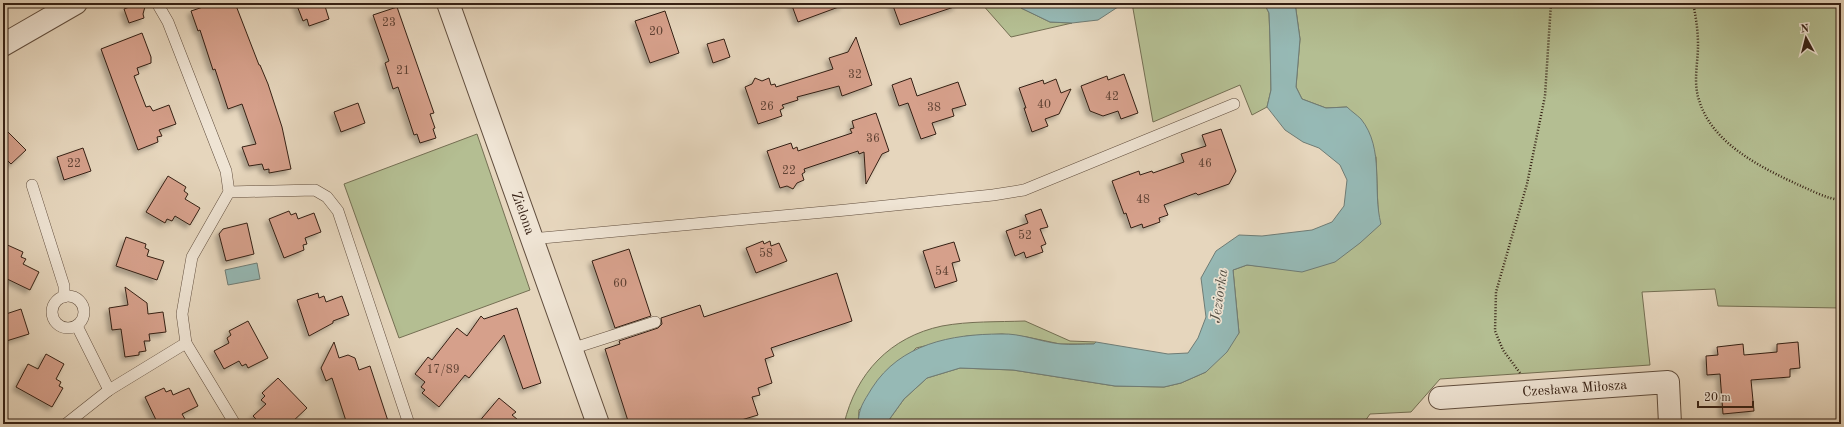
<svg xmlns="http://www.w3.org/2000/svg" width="1844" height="427" font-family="'Old Standard TT',serif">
  <defs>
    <filter id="shadow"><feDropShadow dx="-3.5" dy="3.5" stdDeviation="2" flood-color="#0004"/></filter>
  </defs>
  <rect width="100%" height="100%" fill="#e6d6bd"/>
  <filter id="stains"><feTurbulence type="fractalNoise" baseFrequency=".005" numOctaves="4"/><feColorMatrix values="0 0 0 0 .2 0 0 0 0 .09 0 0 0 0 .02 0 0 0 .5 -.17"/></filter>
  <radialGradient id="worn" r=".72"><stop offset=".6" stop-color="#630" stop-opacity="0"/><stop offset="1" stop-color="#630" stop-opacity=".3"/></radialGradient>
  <g fill="#b4be92" stroke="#746f53">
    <polygon points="981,3 1016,3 1021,8 1050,22 1072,23 1011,37"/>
    <polygon points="1132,3 1264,3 1269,13 1270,39 1271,90 1267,107 1252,115 1240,85 1153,122"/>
    <polygon points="1295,3 1841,3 1841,308 1718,306 1715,289 1642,292 1650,365 1440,379 1411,412 1370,414 1363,424 886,424 904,399 927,378 960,368 1013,370 1115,386 1164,387 1181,383 1206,372 1239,333 1233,270 1247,265 1269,267 1378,210 1376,157 1347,107 1326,108 1302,99 1296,87 1300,39"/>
    <polygon points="477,134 530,290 399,338 344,184"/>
    <path d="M1025,321l45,20 26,1 -2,2h-34l-33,-7 -25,-3 -35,2 -51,12 -57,62 -1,14h-14c12,-51 46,-87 98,-98 27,-5 56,-4 83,-5z"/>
  </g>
  <g fill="#96b9b5" stroke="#6f7c75">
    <polygon points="1016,3 1124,3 1098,20 1072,23 1050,22 1021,8"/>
    <path d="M1264,3h31l5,36 -4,48 6,12 24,9 21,-1c4,4 10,8 14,12 24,30 11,71 20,105l-21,19 -25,19 -33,10 -55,-7 -14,5 6,63 -12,19 -21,20 -25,11 -17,4 -49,-1 -102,-16 -53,-2 -33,10 -23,21 -18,25h-28c1,-17 5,-21 14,-36 28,-44 79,-54 129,-54 20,-1 39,8 60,10 10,1 22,0 33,0l2,-2 72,12 20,-1 10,-15 8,-21 -5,-39 15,-27 23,-16 23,1 50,-6 20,-8 12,-16 3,-26 -7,-15 -21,-17 -16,-6 -18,-12 -18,-23 4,-17 -1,-51 -1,-26z"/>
    <polygon points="257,263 260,279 228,285 225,270"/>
  </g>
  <g fill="#d6a08b" stroke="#352014" filter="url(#shadow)">
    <polygon points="140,3 146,3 143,14 144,18 129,23 124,9"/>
    <polygon points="215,3 235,3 259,65 260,65 268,84 282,127 291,169 269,173 269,169 264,170 262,164 249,166 242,147 256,144 242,104 228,109 215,69 213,70 200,30 198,31 191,11"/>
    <polygon points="296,3 324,3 329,19 309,26 307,19 303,21"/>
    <polygon points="791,3 843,3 844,5 798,22"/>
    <polygon points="892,3 956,3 957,6 900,25"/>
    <polygon points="397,7 434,113 430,114 435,128 433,129 436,138 420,143 417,134 414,135 398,87 393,89 385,63 389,61 373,15"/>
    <polygon points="665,11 679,53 650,63 635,21"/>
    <polygon points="142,33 151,57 151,63 137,68 139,74 134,76 146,107 150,106 153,111 169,105 176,124 159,130 162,136 157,137 158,142 138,150 101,49"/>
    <polygon points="856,37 872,85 842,96 839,86 797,97 798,100 782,105 784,108 780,110 782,116 758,124 745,87 752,84 755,78 762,81 769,78 771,85 775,84 776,87 833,69 829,58 848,52"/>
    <polygon points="724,39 730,57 713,63 707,44"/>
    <polygon points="1124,74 1138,113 1121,119 1118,111 1103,116 1090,111 1081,86 1107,76 1108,80"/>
    <polygon points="911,78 917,96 958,82 966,105 952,109 954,116 932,123 936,134 921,139 908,103 899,106 892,85"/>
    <polygon points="1056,79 1061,93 1071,89 1059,114 1045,119 1048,126 1032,132 1024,108 1026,108 1019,88 1043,80 1044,84"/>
    <polygon points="358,103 365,123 341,132 334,112"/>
    <polygon points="876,113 889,151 882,154 866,184 864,152 859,154 858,151 804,169 805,172 802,174 804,180 797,183 793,189 787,186 780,188 767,151 791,143 793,149 797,147 798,151 852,133 850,129 854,128 852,121"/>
    <polygon points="3,127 26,150 11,164 3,156"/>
    <polygon points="1221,129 1236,171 1229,184 1198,195 1196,193 1164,205 1168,215 1159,218 1160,222 1143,228 1142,224 1131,228 1126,213 1124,214 1112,181 1139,171 1140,175 1152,171 1153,173 1184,162 1181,154 1206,146 1202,135"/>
    <polygon points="83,148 91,171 64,180 57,157"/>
    <polygon points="168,176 186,187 184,191 188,194 185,199 200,208 190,225 175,216 172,221 167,219 165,223 146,212"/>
    <polygon points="1041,209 1048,227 1040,229 1046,244 1041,246 1043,252 1026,258 1024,252 1015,256 1006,231 1028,223 1025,215"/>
    <polygon points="289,211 291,215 296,213 298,219 314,213 321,232 305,238 307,244 303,245 304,250 284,258 269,219"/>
    <polygon points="247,223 254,254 226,261 219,234 223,229"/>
    <polygon points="126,237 146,244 145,248 149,250 147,256 164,261 157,280 116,266"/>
    <polygon points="763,241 764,244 770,241 771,246 779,243 787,261 756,273 746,248"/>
    <polygon points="954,242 960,261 952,263 957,281 935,288 923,251"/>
    <polygon points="3,243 23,252 21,257 26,259 23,264 39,272 30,290 3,277"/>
    <polygon points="629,249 651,316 615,328 592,261"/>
    <polygon points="837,273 852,321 771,348 774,356 765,359 772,383 758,388 760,395 752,397 758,415 728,424 629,424 605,349 620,344 619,341 658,328 662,324 661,318 700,305 704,317"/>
    <polygon points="125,287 147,303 148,314 163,312 166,332 149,334 150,341 144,341 146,351 139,352 139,355 125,357 121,329 112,330 109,308 128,305"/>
    <polygon points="318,293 319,298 324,296 326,302 342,296 349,315 333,321 333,323 309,336 297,300"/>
    <polygon points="517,308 541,383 523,389 504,335 469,378 465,375 439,407 422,393 425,390 421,387 425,382 415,374 428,357 432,360 457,328 467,336 481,316 484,319"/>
    <polygon points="21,309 29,334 3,342 3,315"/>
    <polygon points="248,321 268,358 248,368 246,364 242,366 239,361 224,369 214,351 229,343 227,338 231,335 229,331"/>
    <polygon points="334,342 339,358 348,355 355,358 359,370 370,366 389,424 347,424 332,378 326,381 321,368"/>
    <polygon points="1798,342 1800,368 1790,369 1790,377 1751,380 1754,411 1723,414 1720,374 1707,375 1706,356 1718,355 1717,347 1743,344 1744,355 1777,352 1777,344"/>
    <polygon points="46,354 64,364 56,379 61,382 59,386 63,388 52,407 16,387 28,364 38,369"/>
    <polygon points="278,378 307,408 291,423 288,420 284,424 261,424 253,416 266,404 261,400 265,396 262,393"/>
    <polygon points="164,388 166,392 171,390 173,395 189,388 198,406 182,414 185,419 175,424 158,424 145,397"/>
    <polygon points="499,398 516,412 512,415 523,424 477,424"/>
  </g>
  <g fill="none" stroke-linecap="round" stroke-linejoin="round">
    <defs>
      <g id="lane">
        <polyline points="157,3 168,22 226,171 229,192 192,257 182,314 186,343 235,424"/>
        <polyline points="32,185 64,286 64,297"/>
        <polyline points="229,192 315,190 327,197 338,211 409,424"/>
        <polyline points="531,239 846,210 993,195 1024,190 1234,104"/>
        <circle cx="68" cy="312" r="16"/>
        <polyline points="77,326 109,390"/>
        <polyline points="571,349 655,322"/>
        <polyline points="66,424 109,390 186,343"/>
      </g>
      <g id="street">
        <path id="s1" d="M448,3l150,421"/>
        <polyline points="3,45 76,3"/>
        <path id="s2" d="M1440,398l228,-16 2,42"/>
      </g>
    </defs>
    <use href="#lane" stroke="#614e3e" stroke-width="12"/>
    <use href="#street" stroke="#614e3e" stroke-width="24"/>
    <g stroke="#352014" stroke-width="2.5" stroke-dasharray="1 2" stroke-linecap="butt">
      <path d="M1693,3c3,14 5,28 5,42 0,18 -5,37 1,55 13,44 63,68 102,86 12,5 26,13 40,14"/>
      <polyline points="95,7 101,3"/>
      <polyline points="1520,373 1503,350 1495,331 1496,292 1527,184 1545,96 1551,3"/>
    </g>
    <use href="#lane" stroke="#efe4d4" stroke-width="11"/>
    <use href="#street" stroke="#efe4d4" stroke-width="22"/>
  </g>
  <g text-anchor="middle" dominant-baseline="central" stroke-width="3.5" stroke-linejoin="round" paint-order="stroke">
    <g font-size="12" fill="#5d4032">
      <text x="389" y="23">23</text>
      <text x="656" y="32">20</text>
      <text x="403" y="71">21</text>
      <text x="855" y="75">32</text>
      <text x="1112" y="97">42</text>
      <text x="1044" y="105">40</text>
      <text x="767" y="107">26</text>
      <text x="934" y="108">38</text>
      <text x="873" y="139">36</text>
      <text x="74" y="164">22</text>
      <text x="1205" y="164">46</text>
      <text x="789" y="171">22</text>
      <text x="1143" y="200">48</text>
      <text x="1025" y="236">52</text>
      <text x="766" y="254">58</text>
      <text x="942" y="272">54</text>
      <text x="620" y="284">60</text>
      <text x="443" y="370">17/89</text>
    </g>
    <g font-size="14" fill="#352014" stroke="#efe4d4">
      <text stroke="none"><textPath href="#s1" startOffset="223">Zielona</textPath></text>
      <text stroke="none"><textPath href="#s2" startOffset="135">Czesława Miłosza</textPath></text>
    </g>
    <g font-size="15" font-style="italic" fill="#524e44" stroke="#efe4d4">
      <text transform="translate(1220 296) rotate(-82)">Jeziorka</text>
    </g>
  </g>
  <rect width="1844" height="427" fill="none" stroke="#e6d6bd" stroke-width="16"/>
  <rect x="4" y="4" width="1836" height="419" fill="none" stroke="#352014" stroke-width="2"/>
  <rect x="8" y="8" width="1828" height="411" fill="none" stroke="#352014"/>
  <g transform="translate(1806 38) rotate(353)" stroke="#efe4d4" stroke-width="3" paint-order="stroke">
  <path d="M0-3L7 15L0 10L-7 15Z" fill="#352014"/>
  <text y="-6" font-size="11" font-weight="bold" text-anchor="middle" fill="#352014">N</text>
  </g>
  <path d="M1698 401v6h55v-6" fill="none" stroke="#352014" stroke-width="2"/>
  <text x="1704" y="401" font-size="12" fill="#352014" stroke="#efe4d4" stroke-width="3" paint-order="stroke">20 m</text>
  <rect width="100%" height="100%" filter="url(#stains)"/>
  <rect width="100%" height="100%" fill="url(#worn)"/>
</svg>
